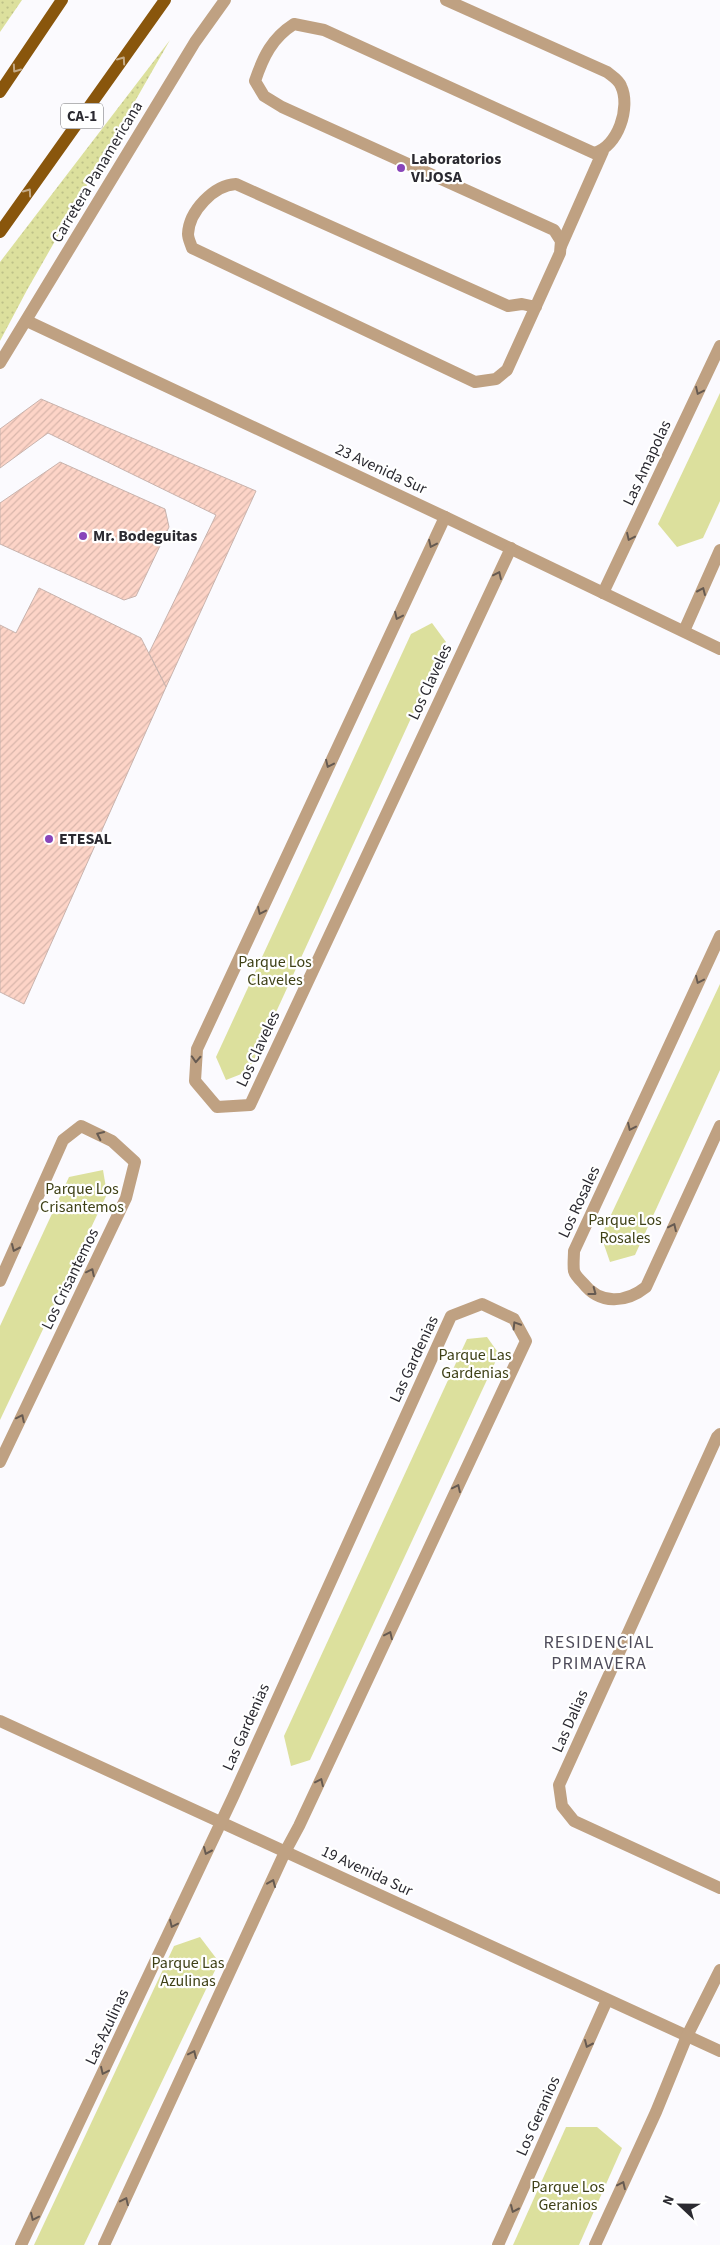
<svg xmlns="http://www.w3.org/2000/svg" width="720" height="2245" font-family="'Source Sans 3',sans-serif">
  <defs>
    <pattern id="garden-dots" width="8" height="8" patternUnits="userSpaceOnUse" patternTransform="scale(1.25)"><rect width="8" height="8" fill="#dce09d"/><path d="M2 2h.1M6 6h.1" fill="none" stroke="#bdc088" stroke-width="1.8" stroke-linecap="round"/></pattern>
    <pattern id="building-hatch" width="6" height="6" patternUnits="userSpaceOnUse" patternTransform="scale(1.25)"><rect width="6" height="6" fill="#fdd4c7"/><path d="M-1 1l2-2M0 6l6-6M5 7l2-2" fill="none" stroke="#d9b6ab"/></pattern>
  </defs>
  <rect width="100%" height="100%" fill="#fbfafe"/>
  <g fill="#dce09d">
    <polygon points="720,393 720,501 703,538 677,547 658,524"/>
    <polygon points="432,623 446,642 249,1071 226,1080 216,1057 411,634"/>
    <polygon points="720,984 720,1070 635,1255 610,1262 601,1236"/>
    <polygon points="103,1170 107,1194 0,1420 0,1326 69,1177"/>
    <polygon points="487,1337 499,1354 310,1760 291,1766 284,1736 467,1339"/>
    <polygon points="200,1937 219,1962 84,2245 34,2245 174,1946"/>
    <polygon points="566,2127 597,2127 622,2148 579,2245 513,2245"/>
  </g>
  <g fill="url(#garden-dots)">
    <polygon points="0,0 22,0 0,32"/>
    <polygon points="170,40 27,290 0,341 0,262"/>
  </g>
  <g fill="url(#building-hatch)" stroke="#c8b3ad">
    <polygon points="41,399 256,491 166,687 149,653 216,515 48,433 0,468 0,429"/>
    <polygon points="60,462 165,509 169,527 136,596 124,600 0,544 0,503"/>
    <polygon points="39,588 141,638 166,687 24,1004 0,992 0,625 16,633"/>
  </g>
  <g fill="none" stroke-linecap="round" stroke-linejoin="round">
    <g stroke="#bfa182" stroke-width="12">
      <path d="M446,0l161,72c5,4 12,8 14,14 10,21 -3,61 -27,67l-270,-123 -30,-6c-22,14 -31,33 -39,57l9,15 18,11 272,123 7,11 -1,12 -53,117 -11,9 -21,3 -283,-134c-1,-4 -4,-9 -4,-14 1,-23 26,-49 48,-50l272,122 14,-2 14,3"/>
      <polyline points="561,246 603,151"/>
    </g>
    <g stroke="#bfa182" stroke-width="12">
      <polyline points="27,321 445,517 720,649"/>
      <polyline points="445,517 197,1049 195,1081 217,1107 250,1105 511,548"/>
      <polyline points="603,593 720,346"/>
      <polyline points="684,631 720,550"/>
      <path d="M720,936l-146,315c0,6 -1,14 0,20 1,4 6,9 9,12 17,22 43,20 63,4l74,-161"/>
      <polyline points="0,1281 63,1140 81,1126 112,1141 135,1162 126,1198 0,1462"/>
      <polyline points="720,1434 717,1437 559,1785 562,1806 574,1821 720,1888"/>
      <polyline points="0,1721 720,2051"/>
      <polyline points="21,2245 233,1797 451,1316 482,1304 514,1319 526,1341 299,1826 285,1852 104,2245"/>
      <polyline points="498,2245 607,2000"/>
      <polyline points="595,2245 656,2112 687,2036 720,1970"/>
    </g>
    <polyline stroke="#bfa182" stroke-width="12" points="0,363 195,42 225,0"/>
    <g stroke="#89560c" stroke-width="12">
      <polyline points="0,92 62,0"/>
      <polyline points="0,232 165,0"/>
    </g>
  </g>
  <defs><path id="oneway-chevron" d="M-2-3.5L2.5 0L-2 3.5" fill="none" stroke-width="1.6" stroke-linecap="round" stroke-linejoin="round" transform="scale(1.25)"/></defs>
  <g stroke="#c4aa86">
    <use href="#oneway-chevron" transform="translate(122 60) rotate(-55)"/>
    <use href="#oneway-chevron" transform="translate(16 69) rotate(125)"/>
    <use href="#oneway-chevron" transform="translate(28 192) rotate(-55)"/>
  </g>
  <g stroke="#665a51">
    <use href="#oneway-chevron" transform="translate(699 391) rotate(115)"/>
    <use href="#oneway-chevron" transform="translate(630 537) rotate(115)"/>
    <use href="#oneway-chevron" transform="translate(432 544) rotate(115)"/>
    <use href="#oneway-chevron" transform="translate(498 575) rotate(-65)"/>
    <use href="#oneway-chevron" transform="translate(702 591) rotate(-66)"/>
    <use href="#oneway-chevron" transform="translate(398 616) rotate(115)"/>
    <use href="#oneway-chevron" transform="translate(329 764) rotate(115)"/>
    <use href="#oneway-chevron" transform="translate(261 911) rotate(115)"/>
    <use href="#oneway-chevron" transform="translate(699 980) rotate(115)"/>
    <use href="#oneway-chevron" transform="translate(196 1059) rotate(93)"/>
    <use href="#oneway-chevron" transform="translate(631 1127) rotate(115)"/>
    <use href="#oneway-chevron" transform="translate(100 1135) rotate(-155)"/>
    <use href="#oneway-chevron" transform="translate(673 1227) rotate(-65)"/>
    <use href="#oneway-chevron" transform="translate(15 1248) rotate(114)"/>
    <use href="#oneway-chevron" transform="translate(91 1272) rotate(-64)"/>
    <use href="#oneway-chevron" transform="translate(593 1292) rotate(37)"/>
    <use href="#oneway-chevron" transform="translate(516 1325) rotate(-122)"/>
    <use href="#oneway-chevron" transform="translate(21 1418) rotate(-64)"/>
    <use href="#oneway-chevron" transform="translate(457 1488) rotate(-65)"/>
    <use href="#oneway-chevron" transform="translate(389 1635) rotate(-65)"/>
    <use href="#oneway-chevron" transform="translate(320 1782) rotate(-65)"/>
    <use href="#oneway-chevron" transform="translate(207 1851) rotate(114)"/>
    <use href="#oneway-chevron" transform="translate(272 1883) rotate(-67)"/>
    <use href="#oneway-chevron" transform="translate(173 1924) rotate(115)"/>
    <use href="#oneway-chevron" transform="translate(588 2044) rotate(114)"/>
    <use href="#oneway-chevron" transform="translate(193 2054) rotate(-65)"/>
    <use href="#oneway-chevron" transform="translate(104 2071) rotate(115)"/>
    <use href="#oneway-chevron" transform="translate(622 2185) rotate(-65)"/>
    <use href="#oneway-chevron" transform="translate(125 2201) rotate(-65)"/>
    <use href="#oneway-chevron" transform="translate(514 2209) rotate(114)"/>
    <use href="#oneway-chevron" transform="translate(34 2217) rotate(115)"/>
  </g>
  <g fill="#8845ba" stroke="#fff" stroke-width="2">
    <circle cx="401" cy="168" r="5"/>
    <circle cx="83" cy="536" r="5"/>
    <circle cx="49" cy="839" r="5"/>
  </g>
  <g text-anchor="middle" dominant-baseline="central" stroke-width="4.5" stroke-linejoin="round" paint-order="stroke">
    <rect fill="#fff" stroke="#6b6a6f" stroke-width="1" x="61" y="103.5" width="42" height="25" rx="4"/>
    <g font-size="15" font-weight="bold" fill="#2b2a31">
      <text x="82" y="116">CA-1</text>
    </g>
    <g font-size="16" font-weight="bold" fill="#2b2a31" stroke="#fff" text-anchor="start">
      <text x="411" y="159">Laboratorios<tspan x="411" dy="18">VIJOSA</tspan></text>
      <text x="93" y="536">Mr. Bodeguitas</text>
      <text x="59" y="839">ETESAL</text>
    </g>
    <g font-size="16" fill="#2b2a31" stroke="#fff">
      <text transform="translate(97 172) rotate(-59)">Carretera Panamericana</text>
      <text transform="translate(647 463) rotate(-65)">Las Amapolas</text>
      <text transform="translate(381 469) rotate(25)">23 Avenida Sur</text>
      <text transform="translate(430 682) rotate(-65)">Los Claveles</text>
      <text transform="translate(258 1049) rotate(-65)">Los Claveles</text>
      <text transform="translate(579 1202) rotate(-65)">Los Rosales</text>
      <text transform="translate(70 1279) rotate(-64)">Los Crisantemos</text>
      <text transform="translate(414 1359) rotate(-65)">Las Gardenias</text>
      <text transform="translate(570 1721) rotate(-66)">Las Dalias</text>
      <text transform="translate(246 1727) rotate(-66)">Las Gardenias</text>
      <text transform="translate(367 1871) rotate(25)">19 Avenida Sur</text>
      <text transform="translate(107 2027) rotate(-65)">Las Azulinas</text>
      <text transform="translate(538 2116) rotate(-66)">Los Geranios</text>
    </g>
    <g font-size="16" fill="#3e4016" stroke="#fff">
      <text x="275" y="962">Parque Los<tspan x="275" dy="18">Claveles</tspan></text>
      <text x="82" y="1189">Parque Los<tspan x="82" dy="18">Crisantemos</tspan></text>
      <text x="625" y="1220">Parque Los<tspan x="625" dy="18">Rosales</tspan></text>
      <text x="475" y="1355">Parque Las<tspan x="475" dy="18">Gardenias</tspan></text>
      <text x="188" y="1963">Parque Las<tspan x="188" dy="18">Azulinas</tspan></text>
      <text x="568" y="2187">Parque Los<tspan x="568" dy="18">Geranios</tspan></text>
    </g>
    <g font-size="18" letter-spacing="1" fill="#4f4c5b" stroke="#fff">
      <text x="599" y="1642">RESIDENCIAL<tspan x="599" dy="21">PRIMAVERA</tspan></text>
    </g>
  </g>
  <g transform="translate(680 2205) rotate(292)" stroke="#ffffff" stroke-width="4" paint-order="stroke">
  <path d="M0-4L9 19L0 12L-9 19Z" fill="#2b2a31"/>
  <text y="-8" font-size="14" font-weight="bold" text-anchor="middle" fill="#2b2a31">N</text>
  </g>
</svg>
